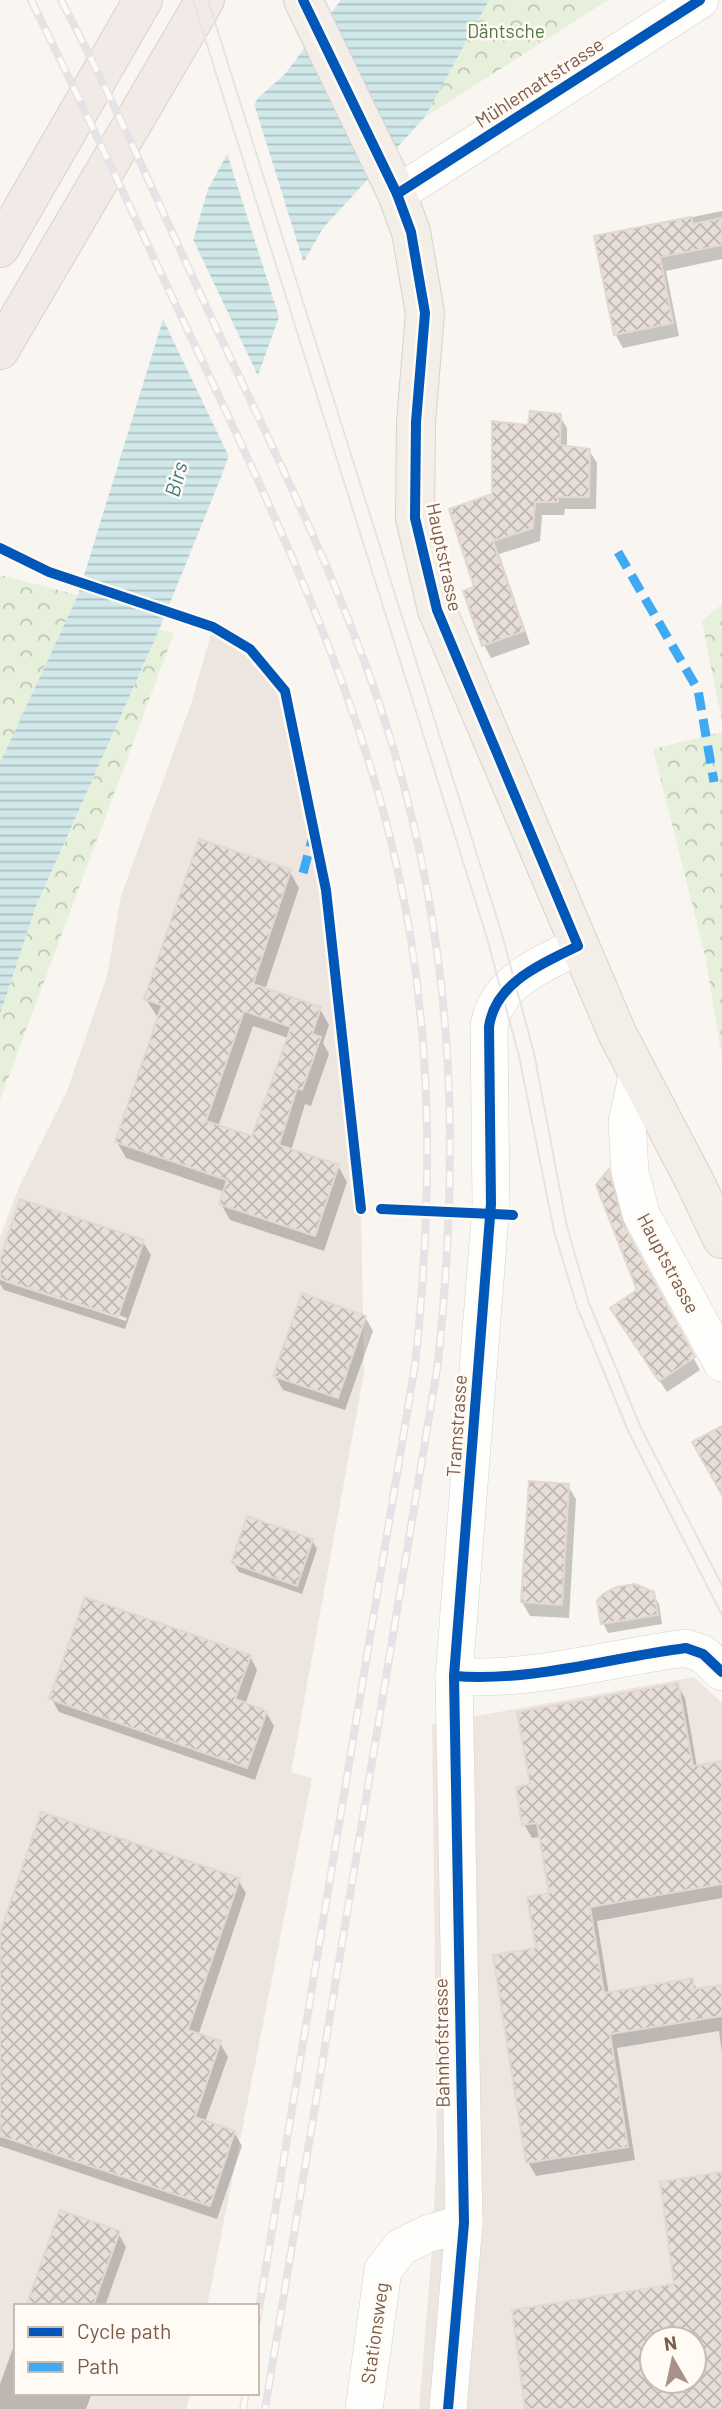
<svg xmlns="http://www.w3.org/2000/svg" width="722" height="2409" font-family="Barlow,sans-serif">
  <defs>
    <pattern id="forest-crowns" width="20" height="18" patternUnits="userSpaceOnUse" patternTransform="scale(1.75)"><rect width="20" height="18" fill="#e7f0db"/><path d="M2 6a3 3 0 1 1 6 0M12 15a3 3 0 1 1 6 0" fill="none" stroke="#c0c6b4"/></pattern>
    <pattern id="water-rules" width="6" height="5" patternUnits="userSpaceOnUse" patternTransform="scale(1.75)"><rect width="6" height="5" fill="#d0e8ea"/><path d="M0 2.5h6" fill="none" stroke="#aebfc0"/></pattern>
    <pattern id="building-cross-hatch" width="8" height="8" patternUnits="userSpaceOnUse" patternTransform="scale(1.75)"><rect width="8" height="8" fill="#e6ded7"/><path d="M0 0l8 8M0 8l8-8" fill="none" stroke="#bfb7b1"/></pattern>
  </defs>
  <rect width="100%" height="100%" fill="#f9f5f0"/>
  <g fill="#ede5e0" fill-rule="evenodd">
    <polygon points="213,627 250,649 285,691 326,890 361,1209 364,1373 291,1772 312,1778 207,2306 16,2306 16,2393 190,2393 186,2409 0,2409 0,1237 19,1187 67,1091 107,976 121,896 191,704"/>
    <path d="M694,1677l28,26v706h-303l13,-160 5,-104 -5,-421zM652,2339h42v42h-42z"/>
  </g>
  <g fill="url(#forest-crowns)">
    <polygon points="489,0 608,0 425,117"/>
    <polygon points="0,575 78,595 0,763"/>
    <polygon points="722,604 722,721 702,621"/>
    <polygon points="159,630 174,633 0,1100 0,1012 33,915"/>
    <polygon points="722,732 722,1058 705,955 653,749"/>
  </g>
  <polygon fill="url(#water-rules)" points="341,0 489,0 425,117 323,228 291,284 221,477 159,630 35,909 0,1014 0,763 78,595 176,277 192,244 208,189 258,98 285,74"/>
  <g fill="#f9f5f0">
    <polygon points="253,100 305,267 281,323 226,150"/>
    <polygon points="191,235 260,380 231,461 161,315 173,276"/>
  </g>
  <g fill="#0003" fill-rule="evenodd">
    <polygon points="722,211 722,259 666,271 679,336 623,348 615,334 596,237"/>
    <polygon points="559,415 567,428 567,448 589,450 597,463 596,509 565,509 564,515 542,515 540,541 499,554 530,644 491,658 484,645 476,588 494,496 529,427"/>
    <path d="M290,872l9,16 -34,102 55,19 9,16 -6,18 6,11 -18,52 -6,-2 -14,47 47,15 9,16 -23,69 -94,-31 -9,-16 4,-12 -99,-34 -9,-16 43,-126 -4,-1 -10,-16zM253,1026l35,12 -35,100 -35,-11z"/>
    <polygon points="609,1172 615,1184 629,1238 700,1370 667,1392 620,1320 639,1291"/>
    <path d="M143,1242l8,13 -26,74 -121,-39 -4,-6v-19zM5,1278l122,40 -1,3 -121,-39z"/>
    <polygon points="365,1317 373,1331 345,1410 283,1390 275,1376"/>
    <polygon points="568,1486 576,1499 569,1618 530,1616 522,1602"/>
    <polygon points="312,1540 317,1549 302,1594 239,1572 233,1563"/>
    <polygon points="653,1594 659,1604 662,1624 608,1633 603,1623"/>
    <polygon points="250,1656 257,1670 245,1705 266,1712 274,1726 255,1780 59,1712 51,1698"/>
    <polygon points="677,1685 685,1698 697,1767 722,1763 722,1898 597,1921 609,1994 692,1980 698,1991 722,1987 722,2053 719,2031 617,2048 635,2160 536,2176 528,2162 538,1949 551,1894 541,1837 532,1838 524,1824 532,1786"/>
    <polygon points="238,1880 246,1893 198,2036 220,2043 228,2057 205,2122 234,2132 242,2146 217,2219 0,2146 0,1938"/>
    <polygon points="118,2233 126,2247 105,2306 28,2306"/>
    <polygon points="16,2340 16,2393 92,2393 86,2409 0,2409 0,2384"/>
  </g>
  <g fill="url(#building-cross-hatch)" stroke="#e2d8d2" stroke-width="2" fill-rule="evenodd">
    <polygon points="691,217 693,224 722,218 722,245 660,257 673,323 614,335 594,236"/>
    <polygon points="530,411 561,414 560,445 590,449 589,497 558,497 558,502 535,502 533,528 493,541 524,631 482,646 463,591 474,587 449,509 492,494 492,421 528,425"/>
    <path d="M199,839l92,31 -38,114 68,23 -9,27 9,3 -19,53 -5,-2 -18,57 60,20 -24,71 -96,-32 8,-24 -112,-38 47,-137 -18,-6zM244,1011l47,16 -39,109 -46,-15z"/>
    <polygon points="609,1169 623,1224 695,1357 659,1381 610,1308 637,1290 596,1185"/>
    <polygon points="20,1199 144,1240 118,1317 0,1279 0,1259"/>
    <polygon points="302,1293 366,1316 338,1398 273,1376"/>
    <polygon points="722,1426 722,1495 692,1442"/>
    <polygon points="529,1481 569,1484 562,1605 521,1602"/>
    <polygon points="247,1516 313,1539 297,1586 231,1563"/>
    <polygon points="635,1584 654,1592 658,1615 601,1624 597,1601 603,1594 616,1587"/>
    <polygon points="85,1597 251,1655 235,1699 267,1711 247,1768 49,1699"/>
    <polygon points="678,1683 693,1766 722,1761 722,1884 590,1907 604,1993 693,1978 694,1989 722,1985 722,2016 610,2034 628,2147 526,2163 493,1955 536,1948 527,1897 549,1893 537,1823 522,1825 516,1787 530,1784 517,1712"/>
    <polygon points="41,1812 240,1878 188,2030 221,2041 195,2117 235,2131 210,2206 0,2136 0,1933"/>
    <path d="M722,2172v237h-197l-13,-99 162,-26 -14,-102zM652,2339h42v42h-42z"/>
    <polygon points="60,2210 120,2231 93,2306 26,2306"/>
  </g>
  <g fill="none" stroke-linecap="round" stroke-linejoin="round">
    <defs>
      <g id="minor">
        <polyline points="397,194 700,0"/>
        <polyline points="637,1076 627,1123 630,1172 641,1214 722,1363"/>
        <path d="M454,1676c79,6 154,-18 232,-28l17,6 19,18"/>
        <polyline points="364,2409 383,2270 401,2247 427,2234 464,2223"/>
        <path d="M448,2409l16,-186 -10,-547 37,-472 -2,-177c6,-45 53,-63 89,-81"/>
      </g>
      <polyline id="major" points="303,0 397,194 411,232 425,313 416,422 415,518 437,610 617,1033 695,1182 722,1239"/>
      <g id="highway">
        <polyline points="0,248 143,0"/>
        <polyline points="0,350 205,0"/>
      </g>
    </defs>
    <use href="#minor" stroke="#d7d1cb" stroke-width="38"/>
    <use href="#major" stroke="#dad1cc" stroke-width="40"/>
    <use href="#highway" stroke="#dad1cc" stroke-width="40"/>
    <use href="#minor" stroke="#fefefd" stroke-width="37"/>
    <use href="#major" stroke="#f3eee8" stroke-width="38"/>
    <use href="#highway" stroke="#f2eae7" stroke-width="38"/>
    <g stroke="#e6e3e7" stroke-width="2">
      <polyline points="193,0 486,935 519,1056 554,1231 577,1307 629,1433 722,1615"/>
      <polyline points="208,0 501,931 534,1053 567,1227 589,1303 641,1428 722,1585"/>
    </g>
    <defs>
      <g id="rail">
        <path d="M31,0c58,117 112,236 168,354 78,166 158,333 198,513 37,165 36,330 18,498l-158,956"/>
        <path d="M61,0c55,104 102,214 152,321 66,141 138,282 182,433 60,206 65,397 43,609l-173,1046"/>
        <polyline points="243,2409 246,2393"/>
      </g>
    </defs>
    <use href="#rail" stroke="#e6e3e7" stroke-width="8"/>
    <use href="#rail" stroke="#fffaf3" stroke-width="5" stroke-dasharray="16" stroke-linecap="butt"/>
    <g stroke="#3fa9f5" stroke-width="9" stroke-dasharray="18 9" stroke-linecap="butt">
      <polyline points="618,552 698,690 714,782"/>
      <polyline points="303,873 312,840"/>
    </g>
    <defs>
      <g id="cycleway">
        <path d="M303,0l94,194 14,38 14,81 -9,109 -1,96 22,92 141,336c-36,18 -83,36 -89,81l2,177 -37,472 10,547 -16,186"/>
        <polyline points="397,194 700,0"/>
        <polyline points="0,548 49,572 213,627 250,649 285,691 326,890 361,1209"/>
        <polyline points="381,1209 513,1215"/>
        <path d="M454,1676c79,6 154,-18 232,-28l17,6 19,18"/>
      </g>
    </defs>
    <use href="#cycleway" stroke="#fffaf3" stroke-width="15"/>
    <use href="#cycleway" stroke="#0057b8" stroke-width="10"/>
  </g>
  <g text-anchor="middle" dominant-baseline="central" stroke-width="5" stroke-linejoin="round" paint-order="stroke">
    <g font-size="19" fill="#537a41" stroke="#fffaf3">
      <text x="506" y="30">Däntsche</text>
    </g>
    <g font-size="19" fill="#7a5c4d" stroke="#fffaf3">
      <text transform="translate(539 82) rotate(-33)">Mühlemattstrasse</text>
      <text transform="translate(445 557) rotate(78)">Hauptstrasse</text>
      <text transform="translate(669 1263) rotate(62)">Hauptstrasse</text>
      <text transform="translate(456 1426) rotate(-86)">Tramstrasse</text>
      <text transform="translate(441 2043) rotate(-91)">Bahnhofstrasse</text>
      <text transform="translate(374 2333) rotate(-82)">Stationsweg</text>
    </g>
    <g font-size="21" font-style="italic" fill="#437c86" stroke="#fffaf3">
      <text transform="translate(175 479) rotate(-75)">Birs</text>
    </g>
  </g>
  <rect x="14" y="2304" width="245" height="91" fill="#fffaf3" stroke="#cabbb1" stroke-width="2"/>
  <rect x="28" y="2327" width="35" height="10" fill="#0057b8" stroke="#cabbb1" stroke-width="2"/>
  <text x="77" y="2339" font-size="21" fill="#7a5c4d">Cycle path</text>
  <rect x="28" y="2362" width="35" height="10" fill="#3fa9f5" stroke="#cabbb1" stroke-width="2"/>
  <text x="77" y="2374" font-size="21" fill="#7a5c4d">Path</text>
  <g transform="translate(673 2360) rotate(351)"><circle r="33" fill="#fffaf3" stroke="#cabbb1" stroke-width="2"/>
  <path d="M0-5L12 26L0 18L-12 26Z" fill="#a69286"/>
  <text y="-10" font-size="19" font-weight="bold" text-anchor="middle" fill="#7a5c4d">N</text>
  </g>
</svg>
